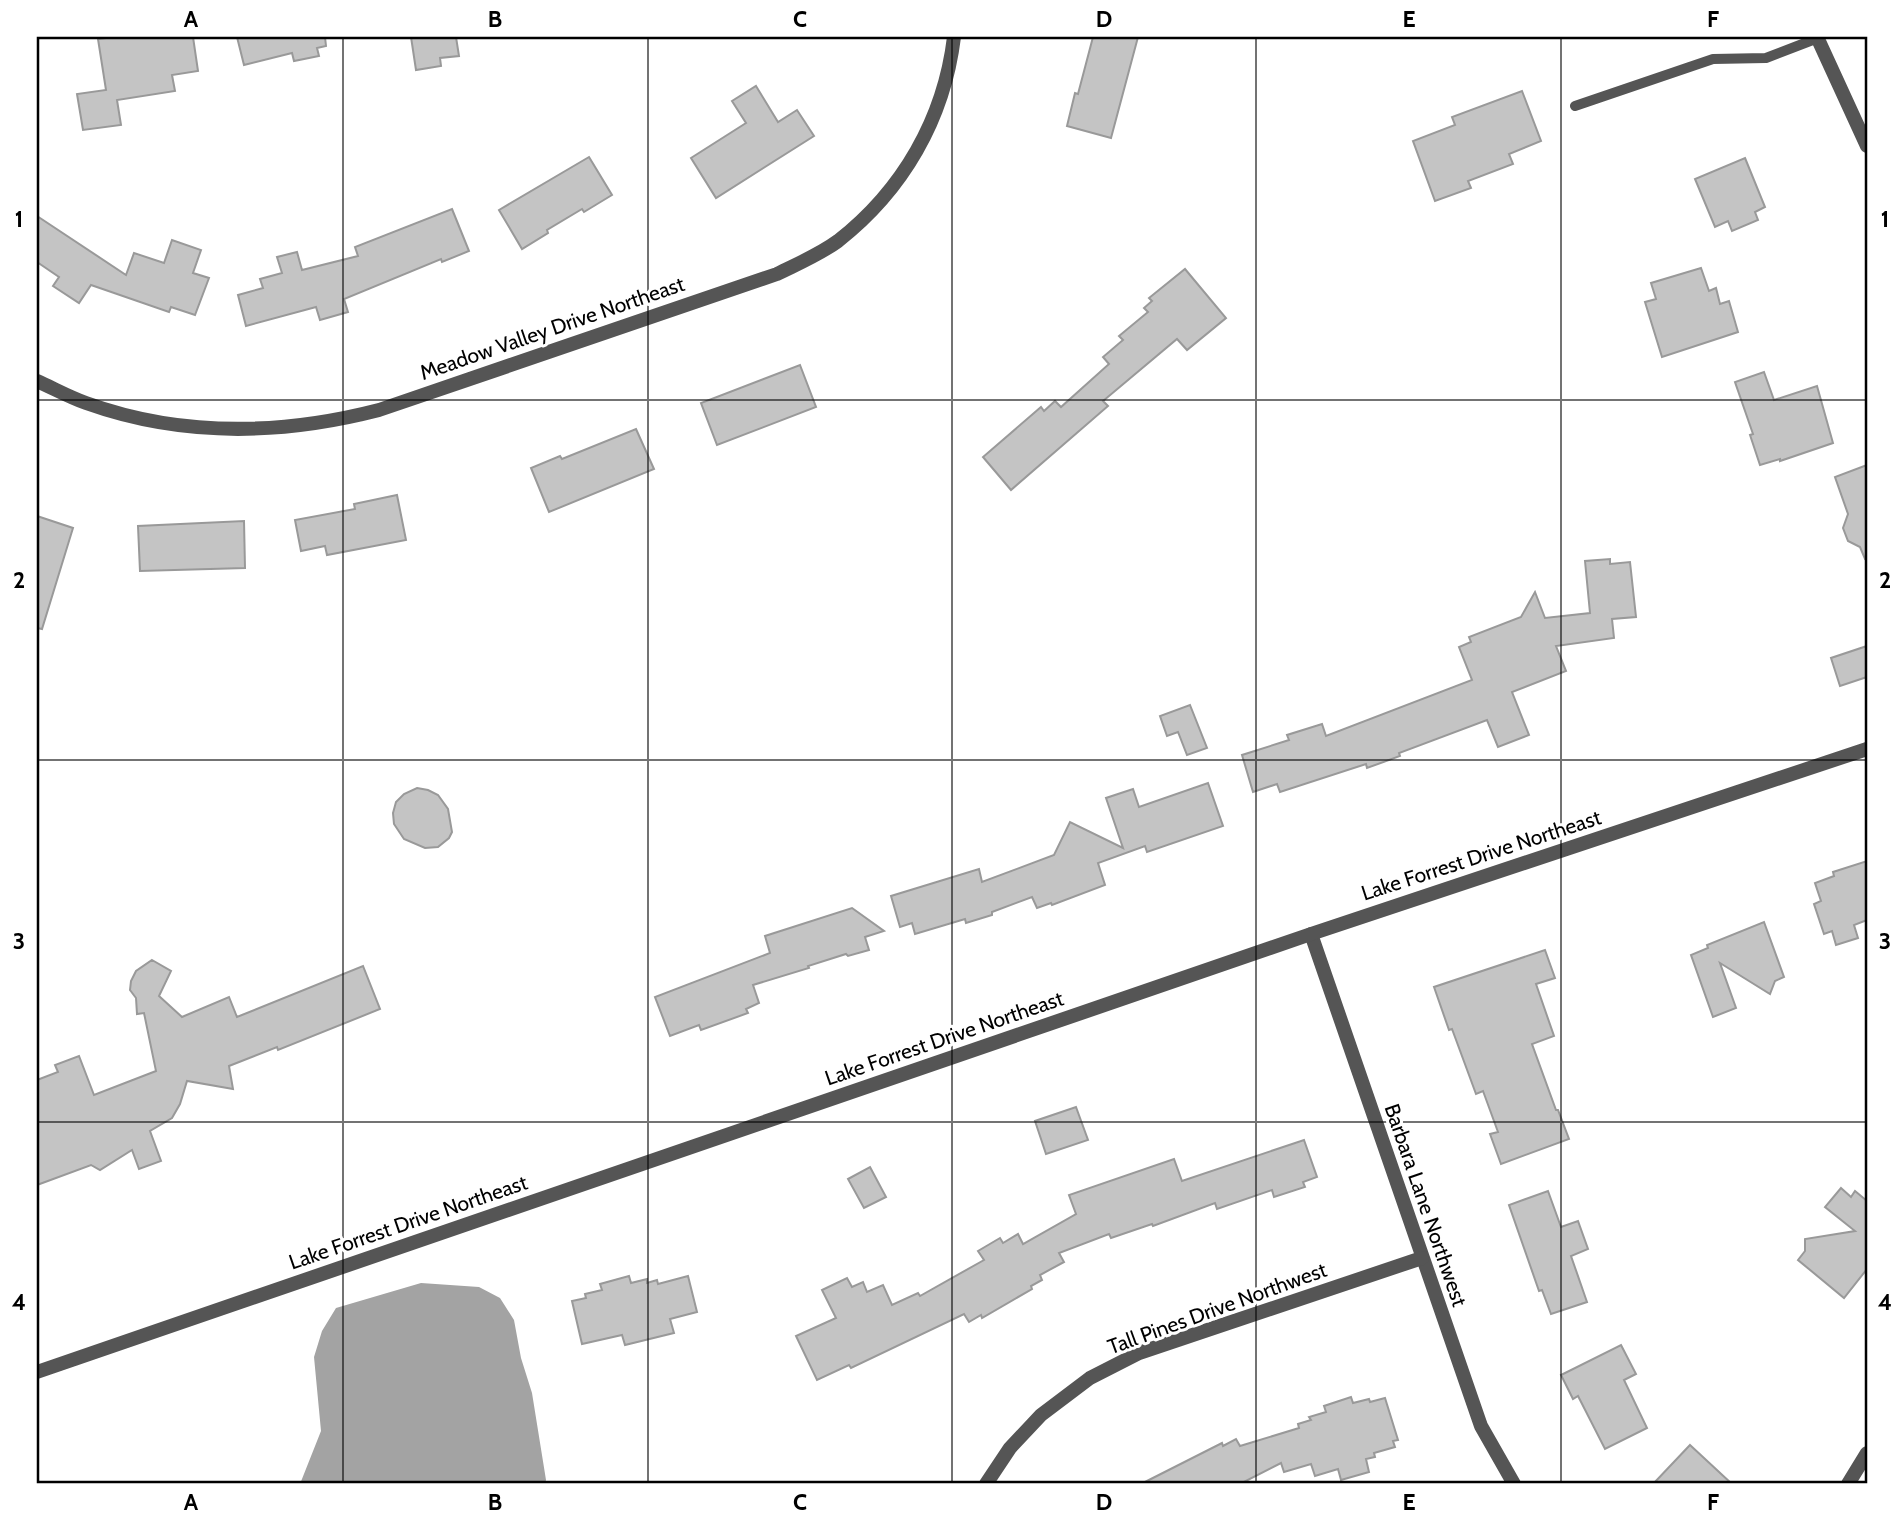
<svg xmlns="http://www.w3.org/2000/svg" width="1904" height="1521" font-family="Cabin,sans-serif">
  <rect width="100%" height="100%" fill="#fff"/>
  <polygon fill="#a3a3a3" points="421,1283 479,1287 500,1298 514,1320 521,1358 532,1393 546,1480 545,1484 300,1484 321,1431 314,1357 322,1331 336,1308"/>
  <g fill="#c4c4c4" stroke="#999" stroke-width="2">
    <polygon points="114,37 193,37 198,71 172,75 175,91 117,100 121,125 83,130 77,94 106,90 98,39"/>
    <polygon points="237,37 325,37 326,46 317,48 319,56 294,61 292,53 244,65"/>
    <polygon points="411,37 456,37 459,56 440,58 441,66 416,70"/>
    <polygon points="1093,37 1138,37 1111,138 1067,126 1075,93 1078,94"/>
    <polygon points="756,86 778,122 797,110 814,136 716,198 691,158 746,123 732,101"/>
    <polygon points="1522,91 1541,141 1509,154 1513,164 1468,181 1471,188 1435,201 1413,141 1455,125 1452,117"/>
    <polygon points="589,157 612,195 584,212 582,209 547,230 548,233 522,249 499,210"/>
    <polygon points="1745,158 1765,207 1755,212 1758,220 1732,231 1728,221 1715,227 1695,179"/>
    <polygon points="452,209 469,251 442,262 441,259 344,299 348,312 320,320 316,307 246,326 238,295 263,288 260,279 282,273 277,257 297,252 302,270 358,256 355,247"/>
    <polygon points="37,216 126,275 134,253 164,263 172,240 201,250 193,273 209,278 195,315 171,307 169,312 91,285 79,303 53,286 59,277 37,262"/>
    <polygon points="1701,268 1709,291 1716,288 1720,304 1729,301 1738,332 1662,357 1645,302 1656,299 1651,283"/>
    <polygon points="1185,269 1226,318 1187,350 1177,339 1103,401 1108,406 1011,490 983,457 1041,407 1044,411 1055,401 1061,407 1109,364 1103,357 1123,340 1119,336 1148,312 1144,308 1152,301 1149,298"/>
    <polygon points="800,365 816,407 717,445 701,403"/>
    <polygon points="1764,372 1774,400 1817,386 1833,443 1780,461 1780,459 1760,465 1750,435 1753,434 1735,382"/>
    <polygon points="636,429 654,469 549,512 531,468 560,456 562,459"/>
    <polygon points="1867,465 1867,558 1865,559 1860,547 1848,541 1843,528 1848,514 1835,477"/>
    <polygon points="397,495 406,540 327,555 325,546 301,551 295,520 355,509 354,504"/>
    <polygon points="37,516 73,528 42,629 37,628"/>
    <polygon points="244,521 245,568 140,571 138,526"/>
    <polygon points="1610,559 1610,564 1630,562 1636,617 1612,619 1614,638 1556,646 1566,671 1512,692 1529,735 1498,747 1487,720 1399,753 1400,756 1367,768 1366,764 1280,792 1277,784 1253,792 1242,755 1289,740 1287,735 1322,724 1326,736 1472,680 1459,647 1471,642 1469,637 1521,617 1535,592 1545,618 1590,613 1585,561"/>
    <polygon points="1867,646 1867,677 1840,686 1831,658"/>
    <polygon points="1190,705 1207,748 1187,755 1178,732 1167,736 1160,716"/>
    <polygon points="1208,783 1223,826 1147,852 1145,846 1098,863 1105,885 1052,905 1051,903 1037,908 1032,897 992,912 992,915 966,923 965,919 915,934 912,923 900,927 891,896 979,869 982,882 1054,855 1070,822 1123,848 1106,798 1133,789 1139,807"/>
    <polygon points="417,788 428,790 438,795 448,809 452,832 449,838 438,847 425,848 404,839 394,824 393,813 396,802 404,794"/>
    <polygon points="1867,861 1867,920 1854,925 1858,938 1836,945 1832,931 1824,934 1814,904 1821,901 1815,883 1834,876 1833,872"/>
    <polygon points="852,908 884,931 865,937 869,950 848,956 846,954 808,966 809,968 753,985 759,1003 746,1009 748,1013 701,1030 699,1025 670,1036 655,997 770,953 765,936"/>
    <polygon points="1764,922 1784,977 1775,981 1770,994 1720,963 1736,1008 1713,1017 1691,955 1708,948 1707,945"/>
    <polygon points="1545,950 1555,978 1536,984 1554,1036 1532,1044 1556,1110 1558,1110 1569,1139 1501,1164 1490,1134 1498,1132 1483,1091 1476,1094 1452,1029 1449,1030 1434,987"/>
    <polygon points="152,960 171,971 159,996 182,1017 229,997 237,1017 363,966 380,1009 278,1050 277,1047 229,1066 233,1089 187,1081 180,1104 172,1118 150,1131 161,1161 139,1169 132,1150 100,1170 91,1165 37,1185 37,1080 58,1072 55,1065 79,1056 94,1095 156,1071 144,1013 137,1014 136,998 130,990 131,981 136,971"/>
    <polygon points="1076,1107 1088,1140 1046,1154 1035,1121"/>
    <polygon points="1304,1140 1317,1177 1303,1182 1305,1187 1274,1197 1272,1190 1217,1209 1215,1203 1153,1226 1152,1224 1111,1238 1109,1234 1059,1253 1064,1262 1040,1275 1042,1280 1031,1286 1032,1289 982,1318 981,1315 969,1322 964,1314 851,1368 849,1365 817,1380 796,1336 836,1318 822,1290 847,1278 852,1287 863,1282 867,1292 883,1285 892,1305 918,1293 920,1296 984,1260 978,1251 1000,1238 1003,1243 1018,1234 1023,1244 1076,1214 1069,1195 1174,1159 1182,1181"/>
    <polygon points="870,1167 886,1197 864,1208 848,1179"/>
    <polygon points="1841,1188 1851,1197 1855,1191 1867,1201 1867,1269 1844,1298 1798,1260 1805,1251 1805,1239 1855,1231 1825,1207"/>
    <polygon points="1548,1191 1561,1227 1578,1221 1588,1249 1571,1256 1587,1302 1551,1314 1542,1290 1539,1291 1509,1205"/>
    <polygon points="629,1276 631,1283 647,1279 647,1283 657,1280 658,1284 688,1276 697,1312 670,1319 674,1333 625,1345 622,1335 582,1344 572,1301 586,1298 585,1294 602,1290 600,1284"/>
    <polygon points="1621,1345 1636,1374 1624,1380 1647,1428 1605,1449 1578,1396 1573,1399 1561,1375"/>
    <polygon points="1351,1397 1353,1403 1369,1399 1370,1402 1385,1398 1398,1440 1393,1441 1395,1447 1374,1453 1375,1457 1366,1459 1369,1472 1341,1480 1338,1469 1315,1476 1311,1464 1284,1472 1281,1463 1240,1484 1141,1484 1222,1443 1223,1446 1236,1439 1240,1446 1299,1428 1298,1424 1311,1420 1309,1417 1326,1412 1324,1406"/>
    <polygon points="1690,1445 1732,1484 1653,1484"/>
  </g>
  <g fill="none" stroke-linecap="round" stroke-linejoin="round">
    <polyline stroke="#555" stroke-width="10" points="1575,106 1713,59 1766,58 1818,38"/>
    <g stroke="#555" stroke-width="14">
      <path d="M37,381c16,7 32,16 49,22 95,34 196,32 293,7l398,-136c20,-10 42,-19 61,-33 65,-51 106,-122 116,-204"/>
      <polyline points="1311,934 1481,1426 1514,1484"/>
      <polyline points="986,1484 1010,1448 1041,1415 1090,1378 1139,1353 1422,1258"/>
      <polyline points="1848,1484 1867,1453"/>
    </g>
    <g stroke="#555" stroke-width="14">
      <polyline points="1817,37 1867,146"/>
      <polyline points="37,1372 1311,934 1867,749"/>
    </g>
  </g>
  <path fill="none" stroke="#000" stroke-width="2" stroke-opacity="0.55" d="M343,37v1447M648,37v1447M952,37v1447M1256,37v1447M1561,37v1447M37,400h1830M37,760h1830M37,1122h1830"/>
  <g text-anchor="middle" dominant-baseline="central" stroke-width="6" stroke-linejoin="round" paint-order="stroke">
    <g font-size="21" fill="#000" stroke="#fff">
      <text transform="translate(552 328) rotate(-19)">Meadow Valley Drive Northeast</text>
      <text transform="translate(1481 855) rotate(-18)">Lake Forrest Drive Northeast</text>
      <text transform="translate(944 1038) rotate(-19)">Lake Forrest Drive Northeast</text>
      <text transform="translate(1426 1205) rotate(71)">Barbara Lane Northwest</text>
      <text transform="translate(408 1222) rotate(-19)">Lake Forrest Drive Northeast</text>
      <text transform="translate(1217 1308) rotate(-20)">Tall Pines Drive Northwest</text>
    </g>
  </g>
  <rect width="1904" height="1521" fill="none" stroke="#ffffff" stroke-width="77"/>
  <rect x="38" y="38" width="1828" height="1444" fill="none" stroke="#000" stroke-width="2.5"/>
  <g font-size="23" text-anchor="middle" font-weight="bold" fill="#000">
    <text x="191" y="27">A</text>
    <text x="495" y="27">B</text>
    <text x="800" y="27">C</text>
    <text x="1104" y="27">D</text>
    <text x="1409" y="27">E</text>
    <text x="1713" y="27">F</text>
    <text x="19" y="227">1</text>
    <text x="1885" y="227">1</text>
    <text x="19" y="588">2</text>
    <text x="1885" y="588">2</text>
    <text x="19" y="949">3</text>
    <text x="1885" y="949">3</text>
    <text x="19" y="1310">4</text>
    <text x="1885" y="1310">4</text>
    <text x="191" y="1510">A</text>
    <text x="495" y="1510">B</text>
    <text x="800" y="1510">C</text>
    <text x="1104" y="1510">D</text>
    <text x="1409" y="1510">E</text>
    <text x="1713" y="1510">F</text>
  </g>
</svg>
